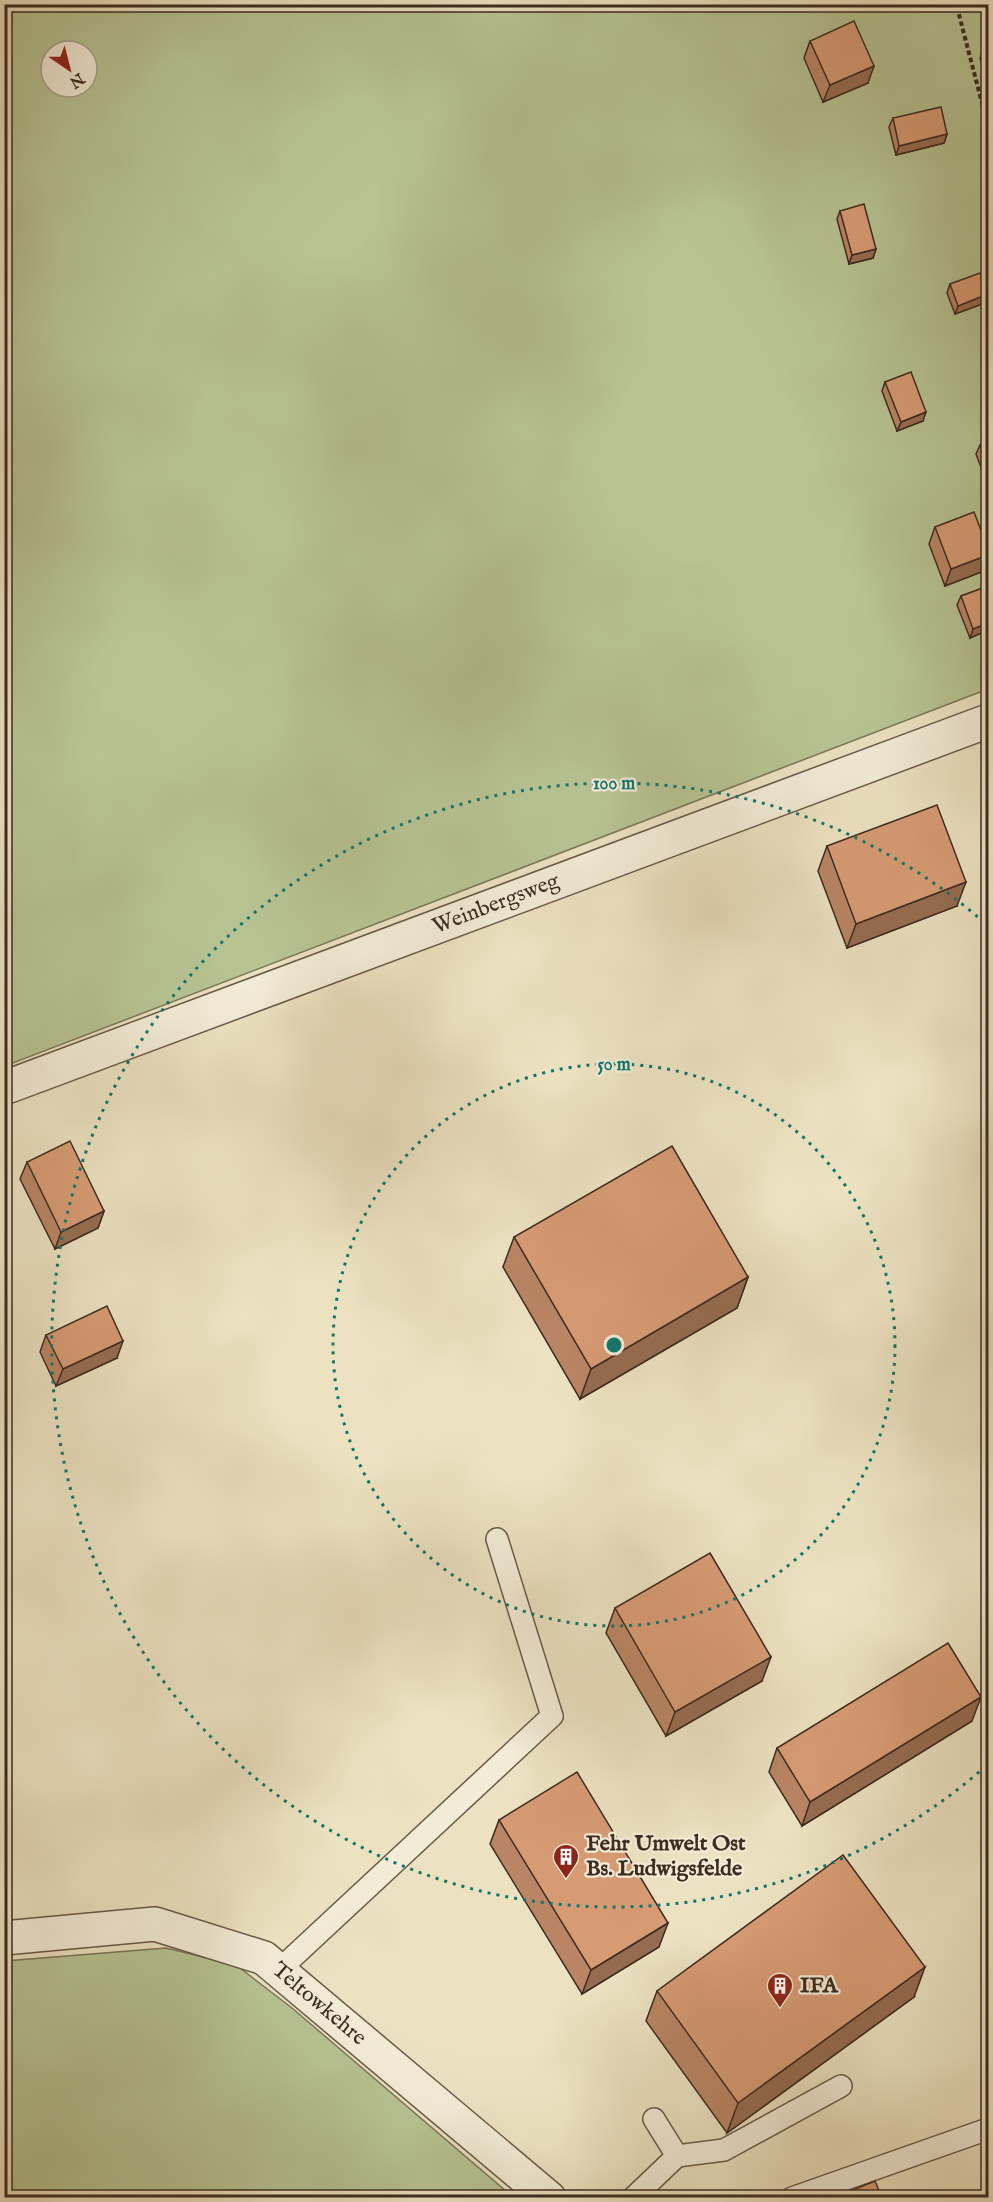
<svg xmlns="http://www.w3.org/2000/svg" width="993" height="2202" font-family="'IM FELL English',serif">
  <rect width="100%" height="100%" fill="#ece2c1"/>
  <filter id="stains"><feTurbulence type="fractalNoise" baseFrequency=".00333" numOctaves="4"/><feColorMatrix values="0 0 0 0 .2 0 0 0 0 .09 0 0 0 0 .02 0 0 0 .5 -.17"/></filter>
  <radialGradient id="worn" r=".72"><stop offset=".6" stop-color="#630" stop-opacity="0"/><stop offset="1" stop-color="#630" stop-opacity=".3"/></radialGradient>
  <g fill="#b7c393" stroke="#7a775a" stroke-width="1.5" fill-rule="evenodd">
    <path d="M5,5h983v684l-983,377zM51,51h36v36h-36z"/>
    <polygon points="166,1948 236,1965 292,2008 513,2197 5,2198 5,1961"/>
  </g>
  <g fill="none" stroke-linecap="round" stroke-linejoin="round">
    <defs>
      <g id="service">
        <polyline points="279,1970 552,1716 497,1539"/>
        <polyline points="677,2156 724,2150 841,2086"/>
        <polyline points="633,2198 677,2156 654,2119"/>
        <polyline points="792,2198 988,2129"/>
      </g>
      <g id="minor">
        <polyline points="4,1088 988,721"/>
        <polyline points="4,1938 155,1924 264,1958 549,2198"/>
      </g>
    </defs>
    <use href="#service" stroke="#695949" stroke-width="24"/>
    <use href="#minor" stroke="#695949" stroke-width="36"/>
    <polyline stroke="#3d2b21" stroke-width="4" stroke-dasharray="4.5 3" stroke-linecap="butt" points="957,7 988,126"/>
    <use href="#service" stroke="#f3ecd7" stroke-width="21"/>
    <use href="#minor" stroke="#f3ecd7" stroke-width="33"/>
  </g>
  <g fill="#b98564" stroke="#3d2b21" stroke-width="1.5">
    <polygon points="988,40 988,81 980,58 986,41"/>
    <polygon points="810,41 868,83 823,102 804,58"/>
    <polygon points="893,118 947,134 944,143 896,155 889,127"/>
    <polygon points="840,211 876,249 873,258 849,264 837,219"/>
    <polygon points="950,284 988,294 985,303 955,314 947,293"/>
    <polygon points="885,382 923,421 897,431 882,391"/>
    <polygon points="988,442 988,486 976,454 980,445"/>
    <polygon points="935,527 988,549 988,559 984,571 945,586 929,544"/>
    <polygon points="988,586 988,630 970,638 957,605 961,596"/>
    <polygon points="827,846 957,906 847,948 818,871"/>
    <polygon points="27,1162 104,1211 98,1228 55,1249 20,1179"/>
    <polygon points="514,1237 748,1277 737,1308 580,1399 503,1267"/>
    <polygon points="46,1335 117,1358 56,1386 40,1352"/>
    <polygon points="615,1608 762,1681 666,1736 606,1633"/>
    <polygon points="972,1721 802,1826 769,1772 777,1748"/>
    <polygon points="499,1820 659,1947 582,1994 490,1844"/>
    <polygon points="657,1991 914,1997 727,2133 646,2021"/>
  </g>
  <g fill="#966c51" stroke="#3d2b21" stroke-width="1.5">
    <polygon points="874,66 868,83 823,102 830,85"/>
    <polygon points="947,134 944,143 896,155 899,146"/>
    <polygon points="876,249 873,258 849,264 852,255"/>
    <polygon points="988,294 985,303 955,314 958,306"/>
    <polygon points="926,412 923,421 897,431 901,422"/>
    <polygon points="988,555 988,559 984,571 945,586 951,569"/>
    <polygon points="988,623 988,630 970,638 973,629"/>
    <polygon points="966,882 957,906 847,948 856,924"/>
    <polygon points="104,1211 98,1228 55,1249 61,1232"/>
    <polygon points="748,1277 737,1308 580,1399 591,1369"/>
    <polygon points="123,1341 117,1358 56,1386 63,1369"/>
    <polygon points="771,1657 762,1681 666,1736 675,1712"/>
    <polygon points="981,1697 972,1721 802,1826 810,1802"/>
    <polygon points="668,1923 659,1947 582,1994 591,1970"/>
    <polygon points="925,1967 914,1997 727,2133 738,2103"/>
  </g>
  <g fill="#d79b74" stroke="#3d2b21" stroke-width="1.5">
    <polygon points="854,21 874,66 830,85 810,41"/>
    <polygon points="941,107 947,134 899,146 893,118"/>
    <polygon points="864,204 876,249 852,255 840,211"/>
    <polygon points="980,273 988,294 958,306 950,284"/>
    <polygon points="911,372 926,412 901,422 885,382"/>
    <polygon points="988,442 988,469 980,445"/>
    <polygon points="974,512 988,549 988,555 951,569 935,527"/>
    <polygon points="988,586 988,623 973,629 961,596"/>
    <polygon points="937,805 966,882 856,924 827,846"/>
    <polygon points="70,1141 104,1211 61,1232 27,1162"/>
    <polygon points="672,1146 748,1277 591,1369 514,1237"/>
    <polygon points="107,1306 123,1341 63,1369 46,1335"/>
    <polygon points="710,1553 771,1657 675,1712 615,1608"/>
    <polygon points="948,1643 981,1697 810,1802 777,1748"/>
    <polygon points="577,1772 668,1923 591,1970 499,1820"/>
    <polygon points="843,1855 925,1967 738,2103 657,1991"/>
    <polygon points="875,2181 882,2198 833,2198"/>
  </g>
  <g fill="none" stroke="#0f766e" stroke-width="3" stroke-dasharray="3 6">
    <circle cx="614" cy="1345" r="281"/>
    <path d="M986 1766A562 562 0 1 1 986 924"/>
  </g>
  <defs>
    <symbol id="building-pin" viewBox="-11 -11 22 30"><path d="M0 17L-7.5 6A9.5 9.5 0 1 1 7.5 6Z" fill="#8f2418" stroke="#f3ecd7"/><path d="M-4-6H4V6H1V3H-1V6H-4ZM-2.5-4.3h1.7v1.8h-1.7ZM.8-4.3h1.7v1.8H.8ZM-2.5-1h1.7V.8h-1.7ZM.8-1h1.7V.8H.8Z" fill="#fff"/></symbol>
  </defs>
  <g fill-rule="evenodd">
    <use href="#building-pin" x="551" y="1842" width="30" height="40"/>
    <use href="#building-pin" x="765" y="1971" width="30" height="40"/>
  </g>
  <g text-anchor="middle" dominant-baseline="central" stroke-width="4.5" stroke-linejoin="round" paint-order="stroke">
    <g font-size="22" fill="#3d2b21" stroke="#f3ecd7">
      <text transform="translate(496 904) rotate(-21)">Weinbergsweg</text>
      <text transform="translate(319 2004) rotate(40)">Teltowkehre</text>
    </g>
    <g font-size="22" font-weight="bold" fill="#3d2b21" stroke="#f3ecd7" text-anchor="start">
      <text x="586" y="1844">Fehr Umwelt Ost<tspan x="586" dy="25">Bs. Ludwigsfelde</tspan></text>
      <text x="800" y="1986">IFA</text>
    </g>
  </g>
  <circle cx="614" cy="1345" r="9" fill="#0f766e" stroke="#f3ecd7" stroke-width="3"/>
  <g font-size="18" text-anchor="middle" font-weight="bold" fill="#0f766e" stroke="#f3ecd7" stroke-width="4.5" stroke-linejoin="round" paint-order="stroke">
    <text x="614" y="789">100 m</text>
    <text x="614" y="1070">50 m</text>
  </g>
  <rect width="993" height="2202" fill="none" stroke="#ece2c1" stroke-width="24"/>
  <rect x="6" y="6" width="981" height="2190" fill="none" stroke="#3d2b21" stroke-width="3"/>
  <rect x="12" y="12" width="969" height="2178" fill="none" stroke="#3d2b21" stroke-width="1.5"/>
  <g transform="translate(69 69) rotate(145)"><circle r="28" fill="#f3ecd7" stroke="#aa9f8e" stroke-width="1.5"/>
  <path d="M0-4.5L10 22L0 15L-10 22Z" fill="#8f2418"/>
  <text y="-9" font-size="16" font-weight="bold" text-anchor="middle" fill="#3d2b21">N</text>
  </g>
  <rect width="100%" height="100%" filter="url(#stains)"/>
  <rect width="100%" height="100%" fill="url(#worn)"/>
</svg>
